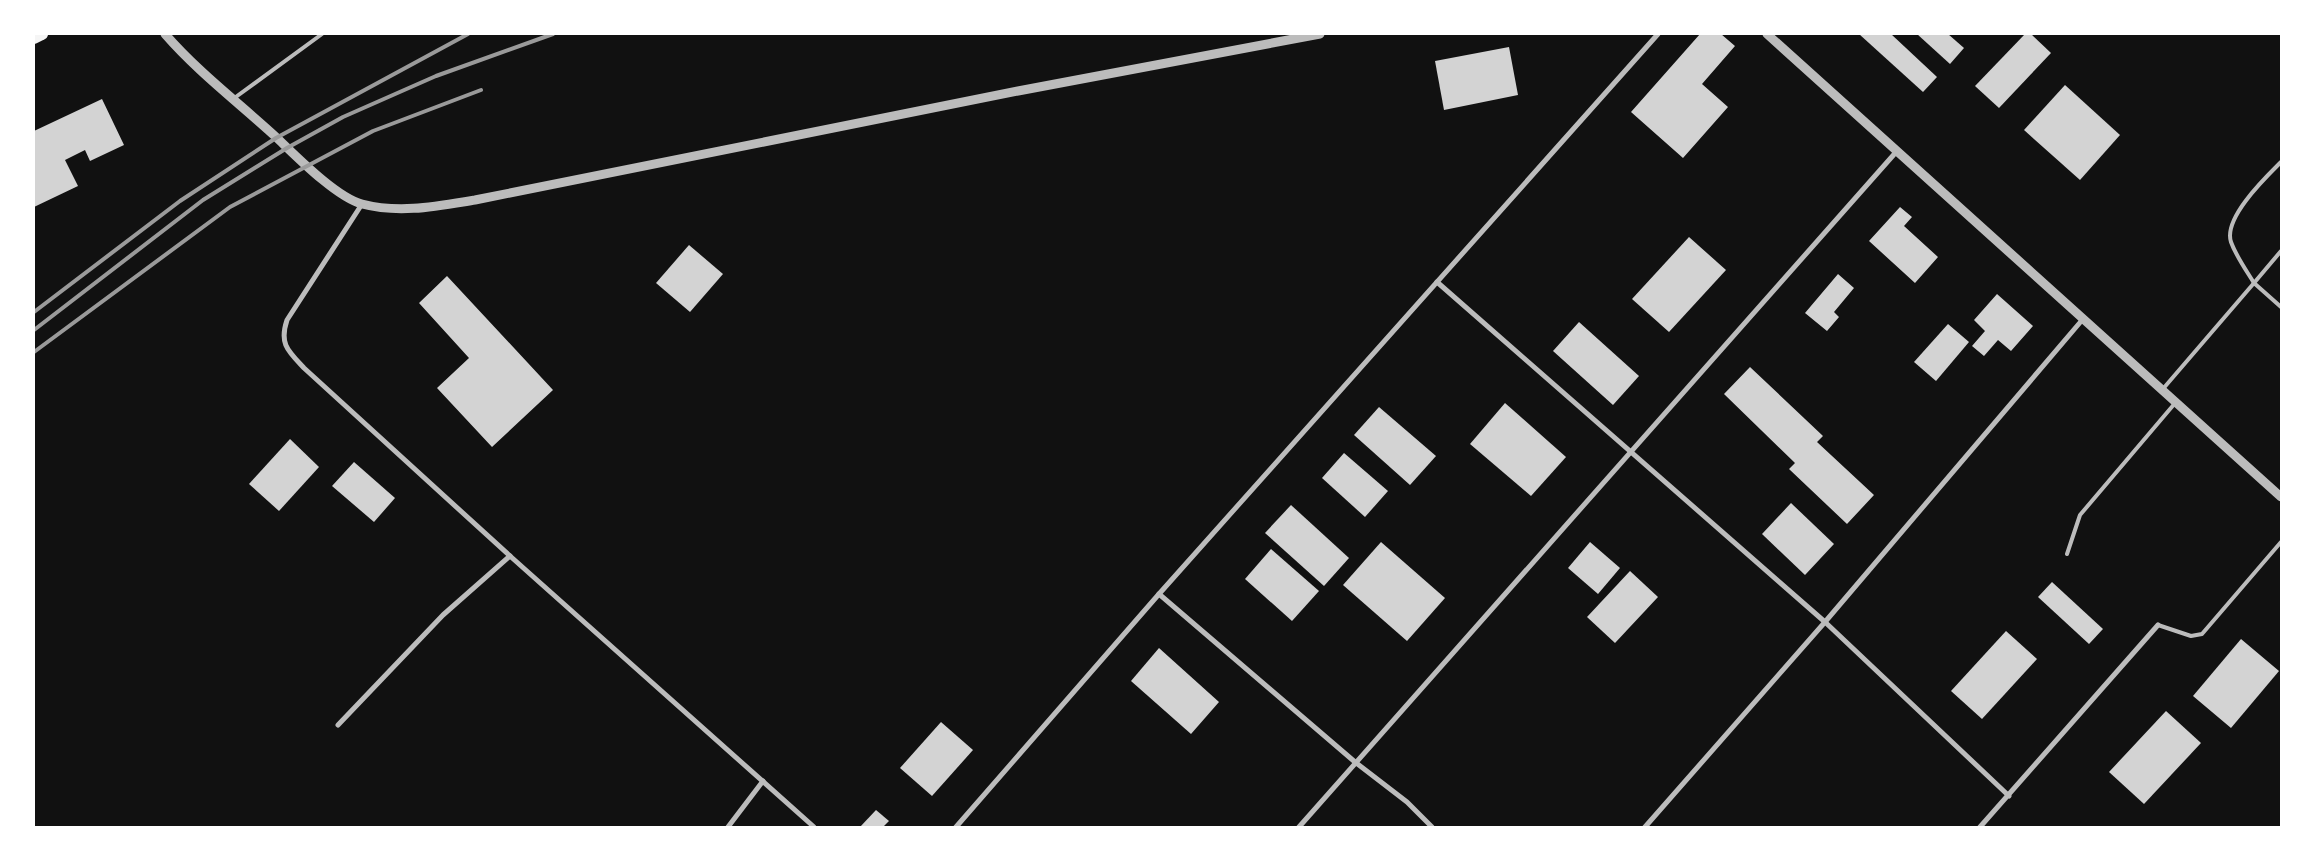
<svg xmlns="http://www.w3.org/2000/svg" width="2315" height="861" font-family="Commissioner,sans-serif">
  <rect width="100%" height="100%" fill="#111"/>
  <g fill="#d3d3d3">
    <polygon points="1700,34 1721,34 1735,46 1702,84 1728,107 1683,158 1631,112"/>
    <polygon points="1859,34 1891,34 1937,77 1923,92"/>
    <polygon points="1917,34 1948,34 1964,48 1950,64"/>
    <polygon points="2025,34 2031,34 2051,53 1999,108 1975,86"/>
    <polygon points="1509,47 1518,95 1444,110 1435,61"/>
    <polygon points="2065,85 2120,135 2080,180 2024,130"/>
    <polygon points="102,99 124,145 90,161 85,150 65,160 78,186 34,207 34,131"/>
    <polygon points="1900,207 1912,217 1904,226 1938,257 1915,283 1869,241"/>
    <polygon points="1689,237 1726,270 1669,332 1632,299"/>
    <polygon points="689,245 723,274 690,312 656,283"/>
    <polygon points="1838,274 1854,288 1834,312 1839,317 1827,331 1805,313"/>
    <polygon points="447,276 553,390 492,447 437,388 469,358 419,303"/>
    <polygon points="1997,294 2033,326 2011,351 1998,340 1984,356 1972,346 1985,331 1974,320"/>
    <polygon points="1579,322 1639,376 1613,405 1553,351"/>
    <polygon points="1948,324 1969,342 1936,381 1914,362"/>
    <polygon points="1750,367 1823,436 1817,442 1874,495 1847,524 1789,469 1795,463 1724,394"/>
    <polygon points="1505,403 1566,457 1531,496 1470,444"/>
    <polygon points="1379,407 1436,456 1410,485 1354,435"/>
    <polygon points="290,439 319,467 279,511 249,484"/>
    <polygon points="1344,453 1388,491 1365,517 1322,478"/>
    <polygon points="354,462 395,498 374,522 332,486"/>
    <polygon points="1791,503 1834,544 1805,575 1762,534"/>
    <polygon points="1291,505 1349,558 1324,586 1265,533"/>
    <polygon points="1381,542 1445,598 1407,641 1343,585"/>
    <polygon points="1590,542 1620,568 1598,594 1568,568"/>
    <polygon points="1271,549 1319,591 1292,621 1245,579"/>
    <polygon points="1630,571 1658,597 1615,643 1587,617"/>
    <polygon points="2052,582 2103,629 2089,644 2038,597"/>
    <polygon points="2006,631 2037,659 1982,719 1951,691"/>
    <polygon points="2241,639 2279,671 2231,728 2193,696"/>
    <polygon points="1159,648 1219,702 1191,734 1131,681"/>
    <polygon points="2166,711 2201,743 2144,804 2109,772"/>
    <polygon points="941,722 973,750 932,796 900,768"/>
    <polygon points="876,810 889,821 883,827 860,827"/>
  </g>
  <g fill="none" stroke-linecap="round" stroke-linejoin="round">
    <g stroke="#bcbcbc" stroke-width="4">
      <polyline points="233,99 322,34"/>
      <path d="M2281,162c-15,15 -58,56 -50,80 5,14 15,28 23,41l27,-32"/>
      <polyline points="2162,390 2254,283 2281,307"/>
      <polyline points="2067,554 2080,515 2176,402"/>
      <polyline points="2158,625 2191,636 2202,634 2281,542"/>
    </g>
    <g stroke="#bcbcbc" stroke-width="5">
      <path d="M362,204l-75,116c-8,24 1,31 17,48l206,188 304,271"/>
      <polyline points="1437,282 1825,622 2009,796"/>
      <polyline points="1159,594 1355,762 1407,802 1432,827"/>
      <polyline points="338,725 443,615 510,556"/>
      <polyline points="728,827 763,781"/>
      <polyline points="956,827 1159,594 1658,34"/>
      <polyline points="1299,827 1897,151"/>
      <polyline points="1645,827 1825,622 2083,319"/>
      <polyline points="1980,827 2158,625"/>
    </g>
    <g stroke="#bcbcbc" stroke-width="9">
      <path d="M165,34c33,38 74,69 111,103 20,19 60,60 86,67 38,10 76,2 113,-4l543,-109 302,-57"/>
      <polyline points="1767,34 2281,497"/>
    </g>
    <polyline stroke="#f5f5f5" stroke-width="12" points="34,38 42,34"/>
    <g stroke="#9a9a9a" stroke-width="4">
      <polyline points="34,312 180,201 276,138 468,34"/>
      <polyline points="34,330 203,200 287,148 343,117 436,76 553,34"/>
      <polyline points="34,352 230,207 373,131 481,90"/>
    </g>
  </g>
  <rect width="2315" height="861" fill="none" stroke="#ffffff" stroke-width="70"/>
</svg>
